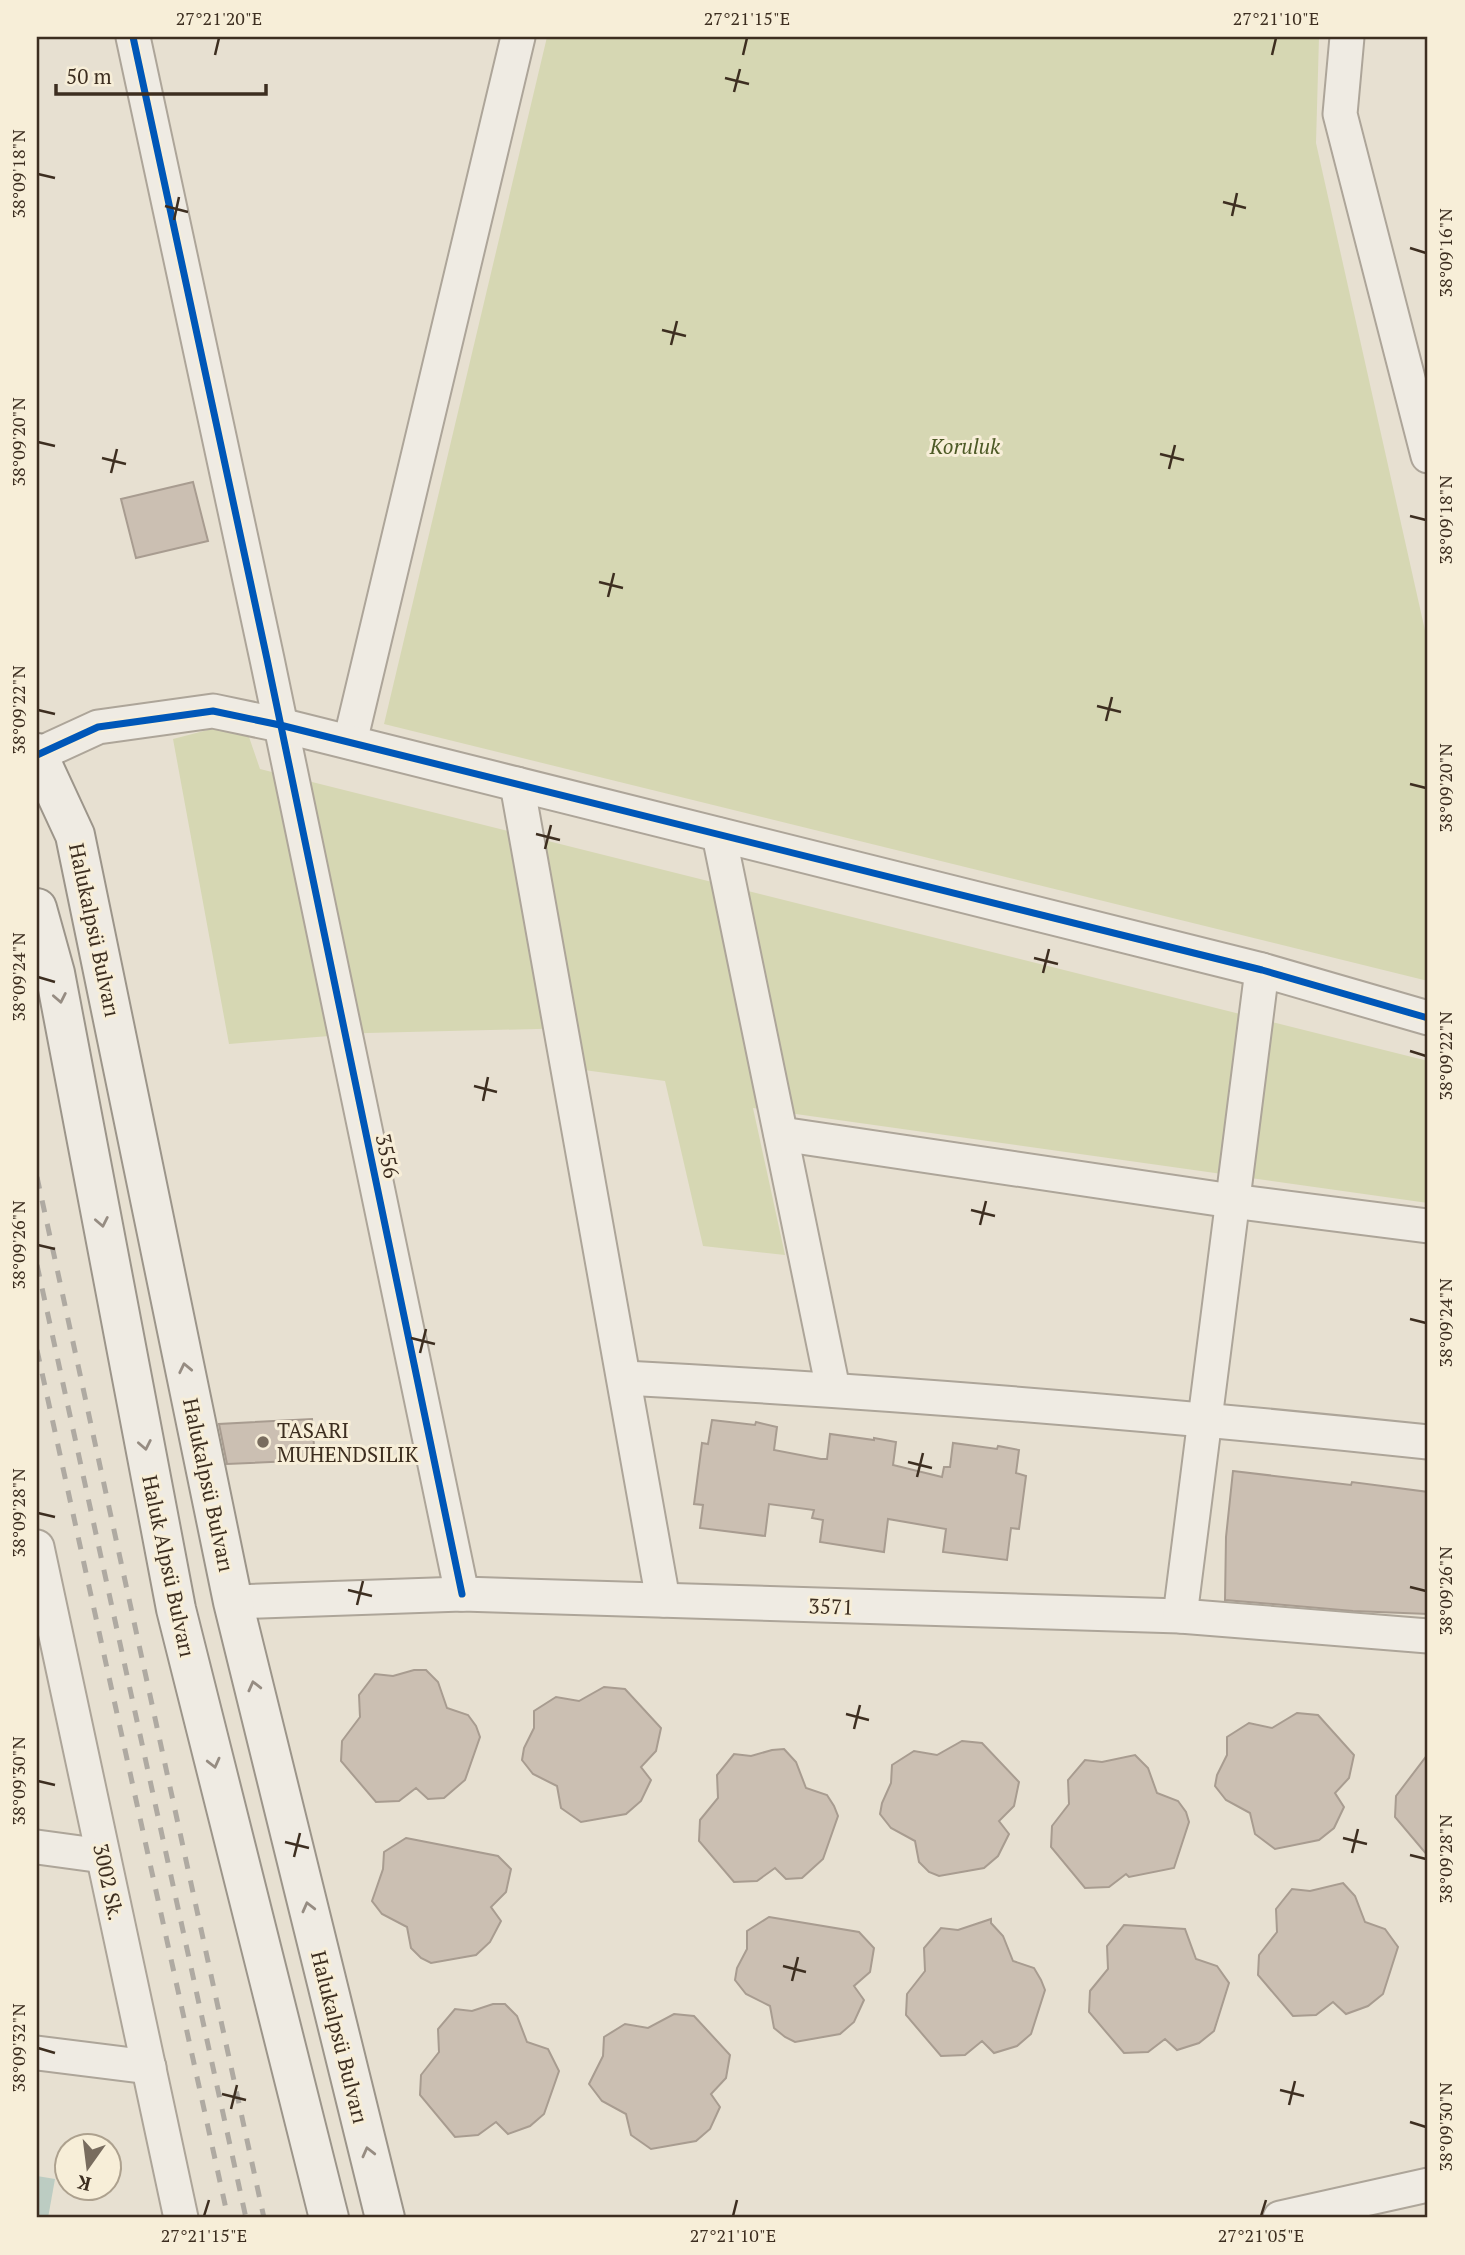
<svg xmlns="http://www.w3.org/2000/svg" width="1465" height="2255" font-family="'PT Serif',serif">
  <rect width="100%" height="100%" fill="#e7e0d1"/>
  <g fill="#d6d7b3">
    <polygon points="547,37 1319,37 1316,143 1428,644 1428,981 384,724"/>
    <polygon points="227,725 249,737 260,769 1428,1061 1428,1203 753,1108 785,1255 703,1246 665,1081 584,1070 576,1028 367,1033 229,1044 173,739"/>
  </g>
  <polygon fill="#bcccc2" points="37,2176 55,2179 48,2218 37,2218"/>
  <g fill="#cbbfb2" stroke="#a89c90" stroke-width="2">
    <polygon points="193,482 208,541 136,558 121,499"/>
    <polygon points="312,1419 315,1460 227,1464 219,1424"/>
    <polygon points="712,1420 755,1425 756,1422 777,1427 774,1450 821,1459 827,1459 830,1434 874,1440 874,1438 896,1442 893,1465 942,1477 944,1467 950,1467 953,1443 997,1449 998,1446 1019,1450 1016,1473 1026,1476 1019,1529 1011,1528 1007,1560 943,1552 946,1529 888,1519 884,1552 820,1542 823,1520 812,1518 814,1510 769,1504 765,1536 700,1528 703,1505 694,1504 702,1443 708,1444"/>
    <polygon points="1233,1471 1351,1485 1352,1482 1428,1492 1428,1614 1353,1611 1225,1600 1226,1537"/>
    <polygon points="414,1670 426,1670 438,1682 447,1708 468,1715 476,1726 480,1737 465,1780 444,1798 428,1799 416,1788 399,1801 376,1802 341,1761 342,1741 360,1717 359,1695 375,1674 393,1676"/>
    <polygon points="604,1687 625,1689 661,1728 656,1751 641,1767 651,1780 641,1801 626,1814 581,1822 561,1808 557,1786 533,1774 522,1760 524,1748 534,1728 534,1711 556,1697 579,1701"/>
    <polygon points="1297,1713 1318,1715 1354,1755 1349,1778 1335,1793 1344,1807 1334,1828 1319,1840 1275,1849 1255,1834 1250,1813 1226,1800 1215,1786 1217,1775 1227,1755 1227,1737 1249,1723 1272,1728"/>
    <polygon points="962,1741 982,1743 1019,1782 1014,1806 999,1821 1009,1834 998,1856 984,1868 939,1876 929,1872 919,1862 915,1841 891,1828 880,1814 882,1803 891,1783 892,1765 914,1751 937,1755"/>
    <polygon points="784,1749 796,1762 806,1788 827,1795 834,1806 838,1816 823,1859 802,1878 786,1879 775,1868 757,1881 734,1882 699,1841 700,1820 718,1798 717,1775 734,1754 751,1756 772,1750"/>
    <polygon points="1428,1754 1428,1856 1395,1817 1396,1796"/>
    <polygon points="1135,1755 1148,1768 1157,1793 1178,1801 1186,1812 1189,1822 1174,1868 1129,1877 1126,1874 1109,1887 1085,1888 1051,1847 1052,1826 1069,1804 1068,1780 1085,1760 1102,1762"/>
    <polygon points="406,1838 498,1856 511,1869 506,1892 491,1907 501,1921 490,1942 476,1955 431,1963 421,1958 411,1948 407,1927 382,1914 372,1901 383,1869 384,1852"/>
    <polygon points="1343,1883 1355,1896 1365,1922 1385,1929 1398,1947 1383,1994 1368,2006 1346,2014 1333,2002 1316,2015 1293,2016 1258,1975 1259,1955 1277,1932 1276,1909 1292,1889 1310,1891"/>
    <polygon points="769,1917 859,1932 874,1948 870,1972 854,1986 864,2000 854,2022 840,2034 795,2042 785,2037 774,2028 770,2006 746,1994 735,1980 737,1968 747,1949 747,1931"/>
    <polygon points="991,1919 991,1923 1003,1936 1013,1961 1034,1968 1041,1980 1045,1990 1031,2034 1017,2046 994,2053 982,2041 965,2055 941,2056 906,2015 907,1994 925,1971 924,1948 941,1928 958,1930"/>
    <polygon points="1124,1925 1185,1929 1196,1959 1217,1966 1229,1983 1214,2031 1199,2043 1177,2050 1165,2039 1148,2052 1124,2053 1089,2012 1090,1991 1108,1969 1107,1946"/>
    <polygon points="493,2004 505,2004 517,2016 527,2042 548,2049 559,2071 544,2114 530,2126 508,2134 496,2122 478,2135 455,2137 420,2095 421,2075 439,2052 438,2029 455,2009 472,2011"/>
    <polygon points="674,2014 694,2016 730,2055 726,2078 711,2094 720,2107 710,2129 696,2141 651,2149 631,2135 626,2114 602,2101 589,2084 603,2056 604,2037 625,2024 648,2028"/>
  </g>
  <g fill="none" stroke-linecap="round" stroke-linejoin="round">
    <defs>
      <g id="street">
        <polyline points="133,37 267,659 462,1594"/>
        <polyline points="1347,37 1340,114 1428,456"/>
        <polyline points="350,742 518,37"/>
        <polyline points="37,755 98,727 213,711 280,725 1262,970 1428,1018"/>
        <polyline points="517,784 663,1600"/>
        <polyline points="719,835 833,1389"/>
        <polyline points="781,1134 1232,1201 1428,1226"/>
        <path d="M624,1378c269,14 536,36 804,64"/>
        <polyline points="37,1547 181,2218"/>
        <polyline points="233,1602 462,1594 1180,1616 1428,1636"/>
        <polyline points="1180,1616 1262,970"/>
        <polyline points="37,1847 103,1856"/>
        <polyline points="37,2053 149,2067"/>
        <polyline points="1280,2218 1428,2185"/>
      </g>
      <g id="secondary">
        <polyline points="37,753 75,835 233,1602 385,2218"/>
        <polyline points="37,908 55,973 176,1609 329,2218"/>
      </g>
    </defs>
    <use href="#street" stroke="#ada599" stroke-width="37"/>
    <use href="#secondary" stroke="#9c958a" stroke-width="42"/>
    <use href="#street" stroke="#efebe3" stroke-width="33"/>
    <use href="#secondary" stroke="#efebe3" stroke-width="38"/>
    <g stroke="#afaaa2" stroke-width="5" stroke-dasharray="12 12" stroke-linecap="butt">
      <polyline points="37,1177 264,2218"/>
      <polyline points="37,1265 246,2218"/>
      <polyline points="37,1350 228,2218"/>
    </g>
    <defs>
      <g id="cycleway">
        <polyline points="133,37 267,659 462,1594"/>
        <polyline points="37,755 98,727 213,711 280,725 1262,970 1428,1018"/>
      </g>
    </defs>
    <use href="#cycleway" stroke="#f7eed8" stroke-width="11"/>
    <use href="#cycleway" stroke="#0057b8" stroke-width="7"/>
  </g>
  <defs><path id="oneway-chevron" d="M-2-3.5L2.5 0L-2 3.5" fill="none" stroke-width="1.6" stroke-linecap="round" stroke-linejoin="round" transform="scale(1.75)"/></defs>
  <g stroke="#968c82">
    <use href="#oneway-chevron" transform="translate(60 998) rotate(79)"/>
    <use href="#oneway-chevron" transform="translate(102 1222) rotate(79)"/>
    <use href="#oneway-chevron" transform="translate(185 1368) rotate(-102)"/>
    <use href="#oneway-chevron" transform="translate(145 1445) rotate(79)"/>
    <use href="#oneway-chevron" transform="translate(254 1686) rotate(-104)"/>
    <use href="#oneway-chevron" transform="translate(214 1763) rotate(76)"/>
    <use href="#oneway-chevron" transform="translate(308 1907) rotate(-104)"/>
    <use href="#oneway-chevron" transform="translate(368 2152) rotate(-104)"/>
  </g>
  <path fill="none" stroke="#3d2e20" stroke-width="2.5" d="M215,55l4,-17M743,55l4,-17M1272,55l4,-17M725,78l24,6M734,92l6,-23M38,174l17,4M1223,202l23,6M165,206l23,6M1232,216l5,-23M174,220l5,-23M1410,248l16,5M662,330l24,6M671,345l6,-24M38,442l17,4M1160,454l24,6M102,458l24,6M1169,469l6,-24M111,473l6,-24M1410,516l16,4M599,582l24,6M608,597l6,-24M1097,706l24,6M38,710l17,4M1106,721l6,-24M1410,784l16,4M536,834l24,6M545,849l6,-24M1034,958l24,6M1043,973l6,-24M38,977l17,5M1410,1051l16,5M474,1086l23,6M483,1101l5,-24M971,1210l24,6M980,1225l6,-24M38,1245l17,4M1410,1319l16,4M411,1338l24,6M420,1353l6,-24M908,1462l24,6M917,1477l6,-24M38,1513l17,4M1410,1587l16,4M348,1590l24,6M357,1605l6,-24M846,1714l23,6M854,1729l6,-24M38,1781l17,4M1343,1838l24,6M285,1842l24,6M1352,1853l6,-24M1410,1855l16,4M294,1857l6,-24M783,1966l23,6M792,1981l6,-24M38,2048l17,5M1280,2090l24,6M222,2094l24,6M1289,2105l6,-24M231,2109l6,-24M1410,2122l16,5M204,2216l5,-16M733,2216l4,-16M1261,2216l5,-16"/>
  <circle fill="#786c5e" stroke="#f7eed8" stroke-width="2.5" cx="263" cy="1442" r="7"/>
  <g text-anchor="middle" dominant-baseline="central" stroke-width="6" stroke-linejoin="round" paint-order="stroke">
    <g font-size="21" font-style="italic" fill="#4d5a26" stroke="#f7eed8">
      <text x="965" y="446">Koruluk</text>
    </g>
    <g font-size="21" fill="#3d2e20" stroke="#f7eed8">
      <text transform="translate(95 930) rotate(78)">Halukalpsü Bulvarı</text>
      <text transform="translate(388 1156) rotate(78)">3556</text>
      <text transform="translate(209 1485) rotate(78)">Halukalpsü Bulvarı</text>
      <text transform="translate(169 1566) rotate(78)">Haluk Alpsü Bulvarı</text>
      <text transform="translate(831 1606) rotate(2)">3571</text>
      <text transform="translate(109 1882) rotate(78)">3002 Sk.</text>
      <text transform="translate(340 2037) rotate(76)">Halukalpsü Bulvarı</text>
    </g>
    <g font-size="21" fill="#3d2e20" stroke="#f7eed8" text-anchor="start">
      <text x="277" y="1430">TASARI<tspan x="277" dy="24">MUHENDSILIK</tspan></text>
    </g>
  </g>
  <rect width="1465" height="2255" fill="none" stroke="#f7eed8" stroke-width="77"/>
  <g transform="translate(88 2167) rotate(194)"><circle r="33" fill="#f7eed8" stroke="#ada18e" stroke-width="2"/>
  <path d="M0-5L12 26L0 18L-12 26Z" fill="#786c5e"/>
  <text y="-10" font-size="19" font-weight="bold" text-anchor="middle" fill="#3d2e20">K</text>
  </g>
  <path d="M56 84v10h210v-10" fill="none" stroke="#3d2e20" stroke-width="3.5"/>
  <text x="66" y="84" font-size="21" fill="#3d2e20" stroke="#f7eed8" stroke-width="5" paint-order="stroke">50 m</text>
  <rect x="38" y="38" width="1388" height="2178" fill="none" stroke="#3d2e20" stroke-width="2.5"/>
  <g font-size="18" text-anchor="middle" fill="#3d2e20">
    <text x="219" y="25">27°21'20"E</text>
    <text x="747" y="25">27°21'15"E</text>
    <text x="1276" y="25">27°21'10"E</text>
    <text transform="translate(19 174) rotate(-90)" y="6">38°09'18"N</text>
    <text transform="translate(1446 253) rotate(-90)" y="6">38°09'16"N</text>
    <text transform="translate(19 442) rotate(-90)" y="6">38°09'20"N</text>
    <text transform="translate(1446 520) rotate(-90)" y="6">38°09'18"N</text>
    <text transform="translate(19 710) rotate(-90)" y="6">38°09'22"N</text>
    <text transform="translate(1446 788) rotate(-90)" y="6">38°09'20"N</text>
    <text transform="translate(19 977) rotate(-90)" y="6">38°09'24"N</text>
    <text transform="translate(1446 1056) rotate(-90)" y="6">38°09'22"N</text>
    <text transform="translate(19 1245) rotate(-90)" y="6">38°09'26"N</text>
    <text transform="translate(1446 1323) rotate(-90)" y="6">38°09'24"N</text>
    <text transform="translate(19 1513) rotate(-90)" y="6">38°09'28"N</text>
    <text transform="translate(1446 1591) rotate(-90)" y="6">38°09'26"N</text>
    <text transform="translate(19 1781) rotate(-90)" y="6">38°09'30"N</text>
    <text transform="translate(1446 1859) rotate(-90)" y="6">38°09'28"N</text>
    <text transform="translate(19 2048) rotate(-90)" y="6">38°09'32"N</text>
    <text transform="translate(1446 2127) rotate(-90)" y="6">38°09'30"N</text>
    <text x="204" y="2242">27°21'15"E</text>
    <text x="733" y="2242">27°21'10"E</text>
    <text x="1261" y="2242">27°21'05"E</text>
  </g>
</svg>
